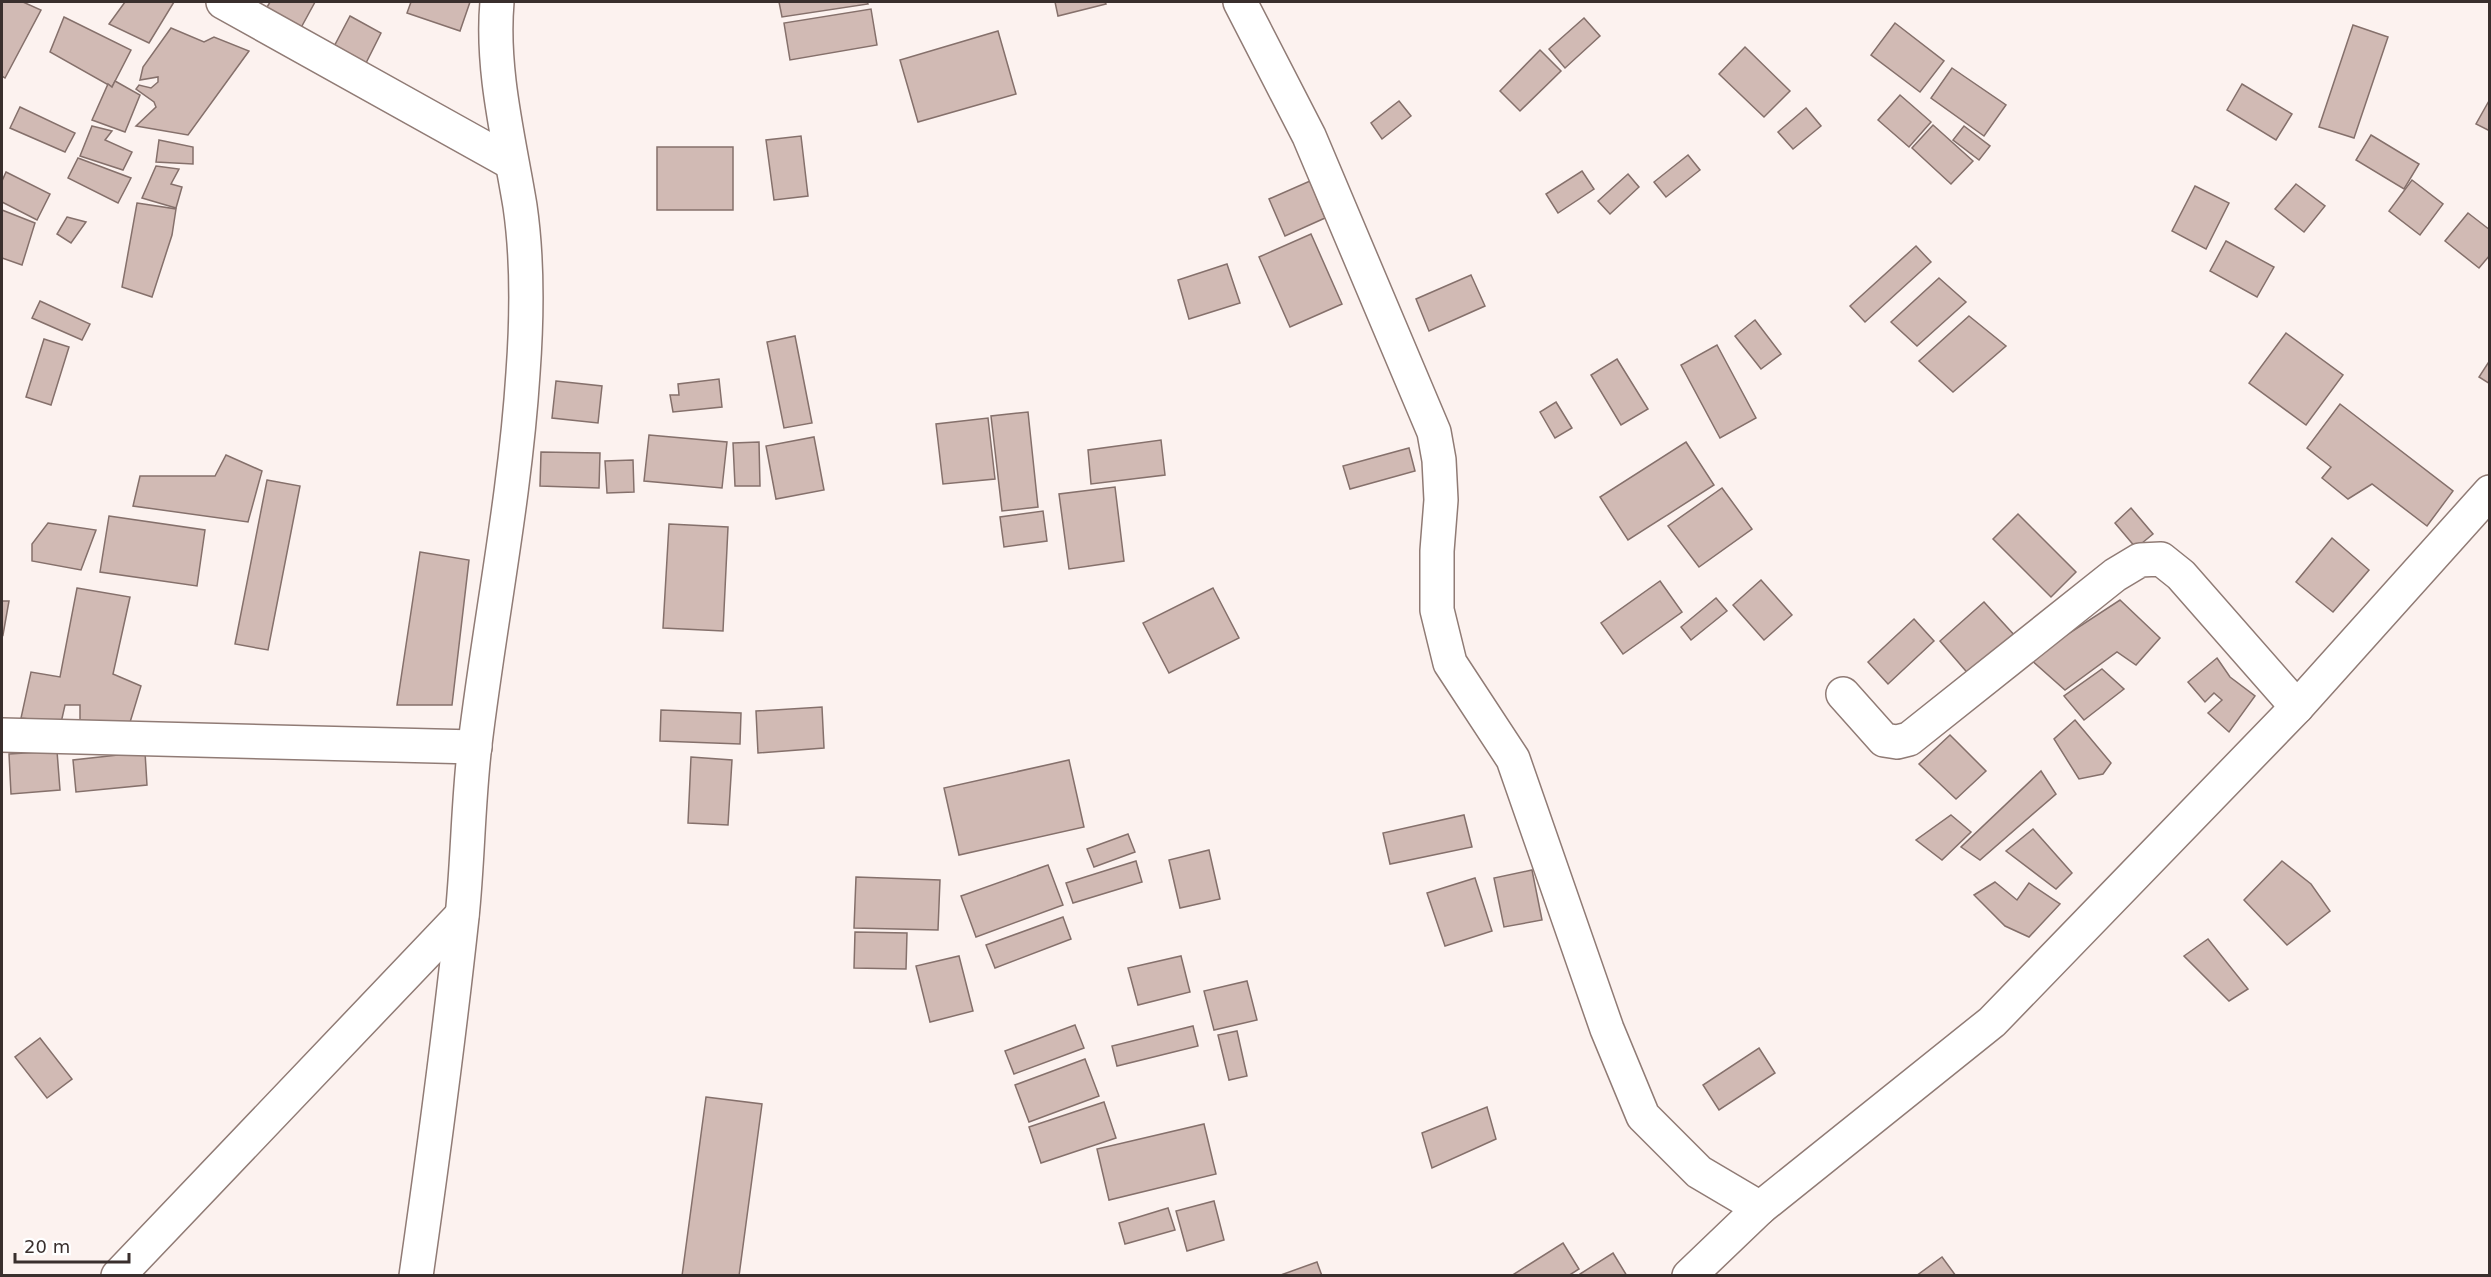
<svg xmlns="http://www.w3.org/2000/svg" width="2491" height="1277" font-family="'DejaVu Sans',sans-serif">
  <rect width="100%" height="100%" fill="#fcf2ef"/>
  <g fill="#d1bab4" stroke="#85706b" stroke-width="1.5">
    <polygon points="2,2 23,2 41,10 5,78 2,76"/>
    <polygon points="125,2 174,2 149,43 109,24"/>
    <polygon points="270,2 315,2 297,35 263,14"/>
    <polygon points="411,2 470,2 460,31 407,13"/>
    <polygon points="779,2 867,2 868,4 782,17"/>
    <polygon points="1055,2 1105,2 1106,4 1058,16"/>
    <polygon points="871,9 877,45 790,60 784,23"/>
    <polygon points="350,16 381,33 360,75 328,58"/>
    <polygon points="64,17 131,50 112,87 50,52"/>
    <polygon points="1584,18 1600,36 1565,68 1549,49"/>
    <polygon points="1895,23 1944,61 1920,92 1871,55"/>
    <polygon points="2353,25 2388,37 2354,138 2319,127"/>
    <polygon points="171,28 204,42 214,37 249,51 188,135 136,126 156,107 154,102 136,89 139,85 151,88 158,82 158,77 140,80 143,67"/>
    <polygon points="998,31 1016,94 918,122 900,60"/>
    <polygon points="1745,47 1790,91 1764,117 1719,74"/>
    <polygon points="1540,50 1561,71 1520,111 1500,91"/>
    <polygon points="1952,68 2006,105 1984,136 1931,98"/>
    <polygon points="115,81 140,95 125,132 92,120 108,84 112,87"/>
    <polygon points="2242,84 2292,114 2276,140 2227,110"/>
    <polygon points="1900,95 1931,122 1909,147 1878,120"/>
    <polygon points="2490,99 2490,131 2476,124"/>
    <polygon points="1399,101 1411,116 1382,139 1371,123"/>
    <polygon points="20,107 75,133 65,152 10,128"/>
    <polygon points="1806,108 1821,126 1793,149 1778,132"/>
    <polygon points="1933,125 1973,161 1951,184 1912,148"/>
    <polygon points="92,126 112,131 105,140 132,152 123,170 80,156"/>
    <polygon points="1964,126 1990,146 1979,160 1953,140"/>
    <polygon points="2371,135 2419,164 2404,189 2356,160"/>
    <polygon points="801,136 808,196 774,200 766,140"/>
    <polygon points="159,140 193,147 193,164 156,162"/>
    <rect x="657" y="147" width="76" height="63"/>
    <polygon points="1688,155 1700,170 1666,197 1654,182"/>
    <polygon points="78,158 131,178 118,203 68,178"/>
    <polygon points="156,166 179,169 171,184 182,187 176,208 142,198"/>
    <polygon points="1582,171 1594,189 1558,213 1546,194"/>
    <polygon points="6,172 50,194 37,220 2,202 2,181"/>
    <polygon points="1628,174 1639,187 1610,214 1598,201"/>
    <polygon points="2412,180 2443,204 2420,235 2389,211"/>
    <polygon points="1310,181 1325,218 1285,236 1269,199"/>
    <polygon points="2296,184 2325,206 2304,232 2275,209"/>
    <polygon points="2195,186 2229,203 2206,249 2172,231"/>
    <polygon points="137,203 176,209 172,235 152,297 122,287"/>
    <polygon points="2,210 35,223 22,265 2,258"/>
    <polygon points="2468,213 2490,230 2490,255 2479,268 2445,241"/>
    <polygon points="67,217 86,222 71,243 57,234"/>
    <polygon points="1311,234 1342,304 1290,327 1259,257"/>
    <polygon points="2226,241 2274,267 2257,297 2210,271"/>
    <polygon points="1916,246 1931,262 1865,322 1850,306"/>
    <polygon points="1227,264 1240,303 1189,319 1178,280"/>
    <polygon points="1471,275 1485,306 1429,331 1416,299"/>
    <polygon points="1939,278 1966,302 1917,346 1891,322"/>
    <polygon points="40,301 90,324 82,340 32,318"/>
    <polygon points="1969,316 2006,346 1953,392 1919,361"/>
    <polygon points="1755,320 1781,354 1761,369 1735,336"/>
    <polygon points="2286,333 2343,375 2306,425 2249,383"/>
    <polygon points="795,336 812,423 784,428 767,342"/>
    <polygon points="44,339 69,347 51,405 26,397"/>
    <polygon points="1717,345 1756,418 1720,438 1681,365"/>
    <polygon points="1617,359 1648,409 1621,425 1591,375"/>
    <polygon points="2490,360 2490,384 2479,377"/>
    <polygon points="719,379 722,407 673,412 670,395 679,395 678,384"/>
    <polygon points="556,381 602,386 598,423 552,418"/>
    <polygon points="1556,402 1572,428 1555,438 1540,412"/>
    <polygon points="2340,404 2453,491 2427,526 2372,484 2348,499 2322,478 2331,467 2307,448"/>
    <polygon points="1028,412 1038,507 1002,511 991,416"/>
    <polygon points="988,418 995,479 943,484 936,424"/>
    <polygon points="649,435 727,442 722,488 644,481"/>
    <polygon points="814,437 824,490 776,499 766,446"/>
    <polygon points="1161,440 1165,475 1091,484 1088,450"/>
    <polygon points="759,442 760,486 735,486 733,443"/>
    <polygon points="1686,442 1714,485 1628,540 1600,497"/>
    <polygon points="1409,448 1415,471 1350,489 1343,466"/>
    <polygon points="541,452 600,453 599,488 540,486"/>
    <polygon points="226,455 262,471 248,522 133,506 140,476 215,476"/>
    <polygon points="633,460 634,492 607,493 605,461"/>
    <polygon points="267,480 300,486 268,650 235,644"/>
    <polygon points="1115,487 1124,561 1069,569 1059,494"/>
    <polygon points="1722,488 1752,529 1699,567 1668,526"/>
    <polygon points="2131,508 2153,534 2136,548 2115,523"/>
    <polygon points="1043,511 1047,541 1004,547 1000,517"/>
    <polygon points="2018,514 2076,572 2051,597 1993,539"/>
    <polygon points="109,516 205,530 197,586 100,572"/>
    <polygon points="48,523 96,530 81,570 32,561 32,544"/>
    <polygon points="669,524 728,527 723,631 663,628"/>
    <polygon points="2332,538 2369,570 2333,612 2296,582"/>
    <polygon points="420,552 469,560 452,705 397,705"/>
    <polygon points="1761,580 1792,615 1764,640 1733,605"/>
    <polygon points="1660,581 1682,612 1623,654 1601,623"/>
    <polygon points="77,588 130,597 113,674 141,686 128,729 80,724 80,705 65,705 61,723 21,718 31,672 60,677"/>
    <polygon points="1213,588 1239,638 1169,673 1143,623"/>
    <polygon points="1716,598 1727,611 1691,640 1681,627"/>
    <polygon points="2120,600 2160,638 2136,665 2117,652 2065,690 2030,659"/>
    <polygon points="2,601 9,601 3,635 2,634"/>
    <polygon points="1984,602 2016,637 1971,677 1940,641"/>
    <polygon points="1914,619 1934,641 1888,684 1868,662"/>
    <polygon points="2217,658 2230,677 2255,696 2229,732 2208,713 2222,700 2214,693 2205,702 2188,682"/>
    <polygon points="2102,669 2124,689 2084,720 2064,696"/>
    <polygon points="822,707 824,748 758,753 756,711"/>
    <polygon points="661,710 741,713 740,744 660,741"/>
    <polygon points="2075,720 2111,763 2103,774 2079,779 2054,739"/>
    <polygon points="1950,735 1986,771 1956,799 1919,764"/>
    <polygon points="57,751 60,790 11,794 9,754"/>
    <polygon points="145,752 147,785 76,792 73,760"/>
    <polygon points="691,757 732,760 728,825 688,823"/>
    <polygon points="1069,760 1084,827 959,855 944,788"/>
    <polygon points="2041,771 2056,794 1980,860 1961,847"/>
    <polygon points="1464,815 1472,847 1390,864 1383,833"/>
    <polygon points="1951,815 1971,832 1942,860 1916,840"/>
    <polygon points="2033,829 2072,873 2056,889 2006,851"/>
    <polygon points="1128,834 1135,852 1094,867 1087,849"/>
    <polygon points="1209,850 1220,899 1180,908 1169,860"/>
    <polygon points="1136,861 1142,882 1073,903 1066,883"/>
    <polygon points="2282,861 2311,884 2330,911 2287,945 2244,900"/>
    <polygon points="1048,865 1063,905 976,937 961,896"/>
    <polygon points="1532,870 1542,920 1504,927 1494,878"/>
    <polygon points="856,877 940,880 938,930 854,928"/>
    <polygon points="1475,878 1492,931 1445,946 1427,893"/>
    <polygon points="1995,882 2017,900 2029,883 2060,904 2029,937 2005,926 1974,895"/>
    <polygon points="1063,917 1071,939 995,968 986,945"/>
    <polygon points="855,932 907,933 906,969 854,968"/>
    <polygon points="2208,939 2248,989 2229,1001 2184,956"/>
    <polygon points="959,956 973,1011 930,1022 916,966"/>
    <polygon points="1181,956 1190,992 1138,1005 1128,968"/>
    <polygon points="1247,981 1257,1020 1214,1030 1204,991"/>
    <polygon points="1075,1025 1084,1048 1014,1074 1005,1051"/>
    <polygon points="1193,1026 1198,1046 1117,1066 1112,1046"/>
    <polygon points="1237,1031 1247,1076 1229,1080 1218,1035"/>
    <polygon points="40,1038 72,1079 47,1098 15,1057"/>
    <polygon points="1759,1048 1775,1073 1719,1110 1703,1085"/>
    <polygon points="1085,1059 1099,1096 1029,1122 1015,1085"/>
    <polygon points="706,1097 762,1104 739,1276 682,1276"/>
    <polygon points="1104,1102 1116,1138 1041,1163 1029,1127"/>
    <polygon points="1487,1107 1496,1139 1432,1168 1422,1133"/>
    <polygon points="1204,1124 1216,1174 1109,1200 1097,1149"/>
    <polygon points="1214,1201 1224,1240 1187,1251 1176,1211"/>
    <polygon points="1168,1208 1175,1230 1125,1244 1119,1223"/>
    <polygon points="1563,1243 1579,1269 1568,1276 1511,1276"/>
    <polygon points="1613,1253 1627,1276 1580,1276 1580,1274"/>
    <polygon points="1942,1257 1956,1276 1916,1276"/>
    <polygon points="1317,1262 1322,1276 1278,1276"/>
  </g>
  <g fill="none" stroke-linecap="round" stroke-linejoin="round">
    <defs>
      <g id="minor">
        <polyline points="223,2 510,162"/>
        <polyline points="1240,2 1309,136 1434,432 1439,460 1441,500 1437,551 1437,610 1450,663 1513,759 1607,1029 1643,1116 1699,1172 1760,1208"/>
        <polyline points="1843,694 1884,740 1897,742 1909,739 2115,575 2140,560 2161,559 2181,575 2297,707"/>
        <polyline points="2,735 475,747"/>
        <polyline points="118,1276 462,915"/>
        <path d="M416,1276c17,-119 33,-239 46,-359 6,-57 6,-116 13,-173 15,-124 40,-246 48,-371 4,-55 5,-112 -3,-167 -11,-67 -29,-136 -23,-204"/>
        <polyline points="1689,1276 1760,1208 1992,1022 2297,707 2490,492"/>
      </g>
    </defs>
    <use href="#minor" stroke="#907b75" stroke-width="36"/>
    <use href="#minor" stroke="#fff" stroke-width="33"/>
  </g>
  <rect width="2491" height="1277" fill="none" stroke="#392f2d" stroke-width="6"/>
  <path d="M15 1253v9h114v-9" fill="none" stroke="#392f2d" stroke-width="3"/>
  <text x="24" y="1253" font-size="18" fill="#392f2d" stroke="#ffffff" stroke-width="4.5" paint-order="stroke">20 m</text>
</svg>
